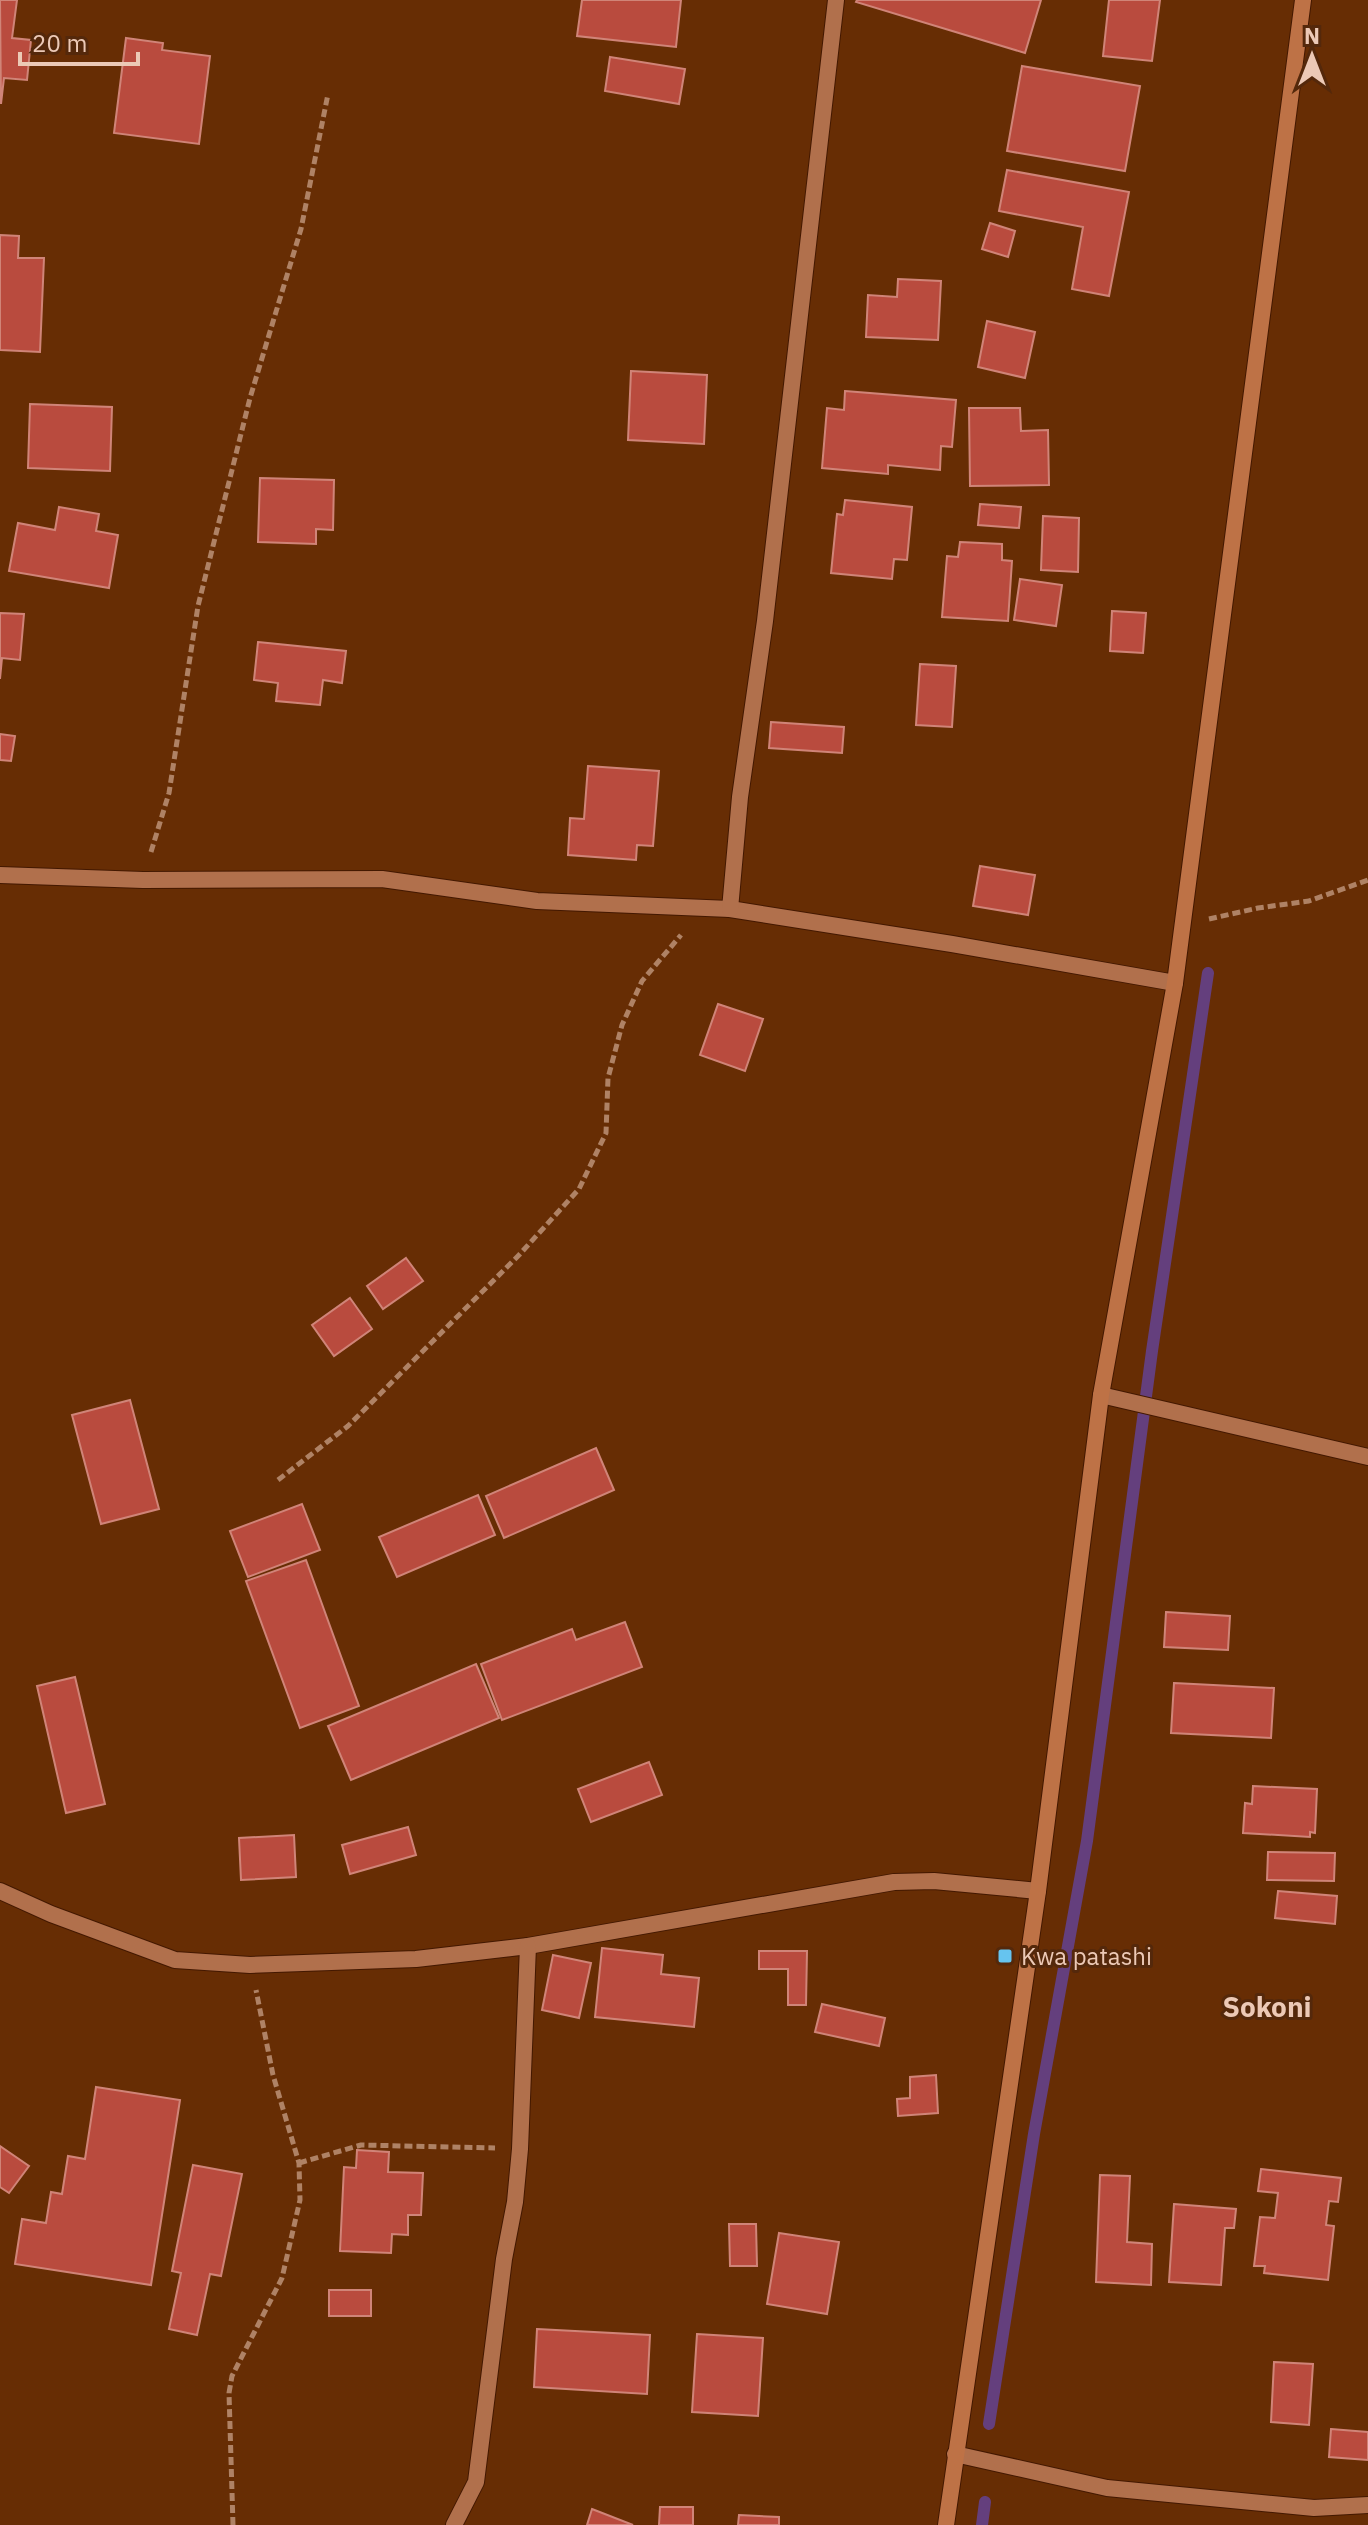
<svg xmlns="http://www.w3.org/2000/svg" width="1368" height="2525" font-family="'IBM Plex Sans',sans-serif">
  <rect width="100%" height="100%" fill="#672d04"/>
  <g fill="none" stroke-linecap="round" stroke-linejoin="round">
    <g stroke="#643f7d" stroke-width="12">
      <polyline points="989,2424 1034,2134 1087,1841 1152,1351 1208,973"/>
      <polyline points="982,2525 985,2502"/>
    </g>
  </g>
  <g fill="#b94b3e" stroke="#d08478" stroke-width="2">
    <polygon points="0,0 17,0 12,38 31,40 27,80 4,78 1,104"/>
    <polygon points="582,0 681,0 676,47 577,36"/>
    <polygon points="857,0 1041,0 1025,53 856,2"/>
    <polygon points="1109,0 1160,0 1152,61 1103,56"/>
    <polygon points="126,38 163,43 162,50 210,56 199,144 114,133"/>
    <polygon points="610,57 685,69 679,104 605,91"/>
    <polygon points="1022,66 1140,86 1125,171 1007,151"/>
    <polygon points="1007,170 1129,192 1109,296 1072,289 1083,227 999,211"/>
    <polygon points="990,223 1015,231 1008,257 982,249"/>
    <polygon points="0,235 19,236 18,258 44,258 40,352 0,350"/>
    <polygon points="898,279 941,281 938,340 866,337 868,295 897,297"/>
    <polygon points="987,321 1035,332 1025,378 978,367"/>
    <polygon points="631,371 707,375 704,444 628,440"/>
    <polygon points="845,391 956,400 952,447 941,446 940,470 888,465 888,474 822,468 827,408 844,410"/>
    <polygon points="30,404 112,407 110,471 28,468"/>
    <polygon points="969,408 1020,408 1021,431 1048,430 1049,485 970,486"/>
    <polygon points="260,478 334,480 333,530 316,529 316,544 258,542"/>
    <polygon points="845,500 912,507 907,560 894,559 892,579 831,573 837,514 843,515"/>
    <polygon points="980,504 1021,507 1019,528 978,525"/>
    <polygon points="59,507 99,514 96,531 118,535 109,588 9,571 18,523 55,530"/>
    <polygon points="1043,516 1079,518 1078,572 1041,570"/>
    <polygon points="960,542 1002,544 1002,560 1012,561 1008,621 942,617 947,556 958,557"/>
    <polygon points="1020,579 1062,585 1056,626 1014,620"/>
    <polygon points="1112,611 1146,613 1143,653 1110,651"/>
    <polygon points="0,613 24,614 20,660 2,658 0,679"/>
    <polygon points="258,642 346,651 342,683 323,680 320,705 276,701 278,683 254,680"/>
    <polygon points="920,664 956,666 952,727 916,725"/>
    <polygon points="771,722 844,727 842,753 769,748"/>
    <polygon points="0,734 15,736 11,761 0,760"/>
    <polygon points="588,766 659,771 653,846 637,845 636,860 568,855 570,818 584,819"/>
    <polygon points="980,866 1035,875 1028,915 973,906"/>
    <polygon points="718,1004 763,1019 745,1071 700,1055"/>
    <polygon points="406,1258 423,1281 383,1309 367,1286"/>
    <polygon points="350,1298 372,1329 334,1356 312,1325"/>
    <polygon points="130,1400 159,1509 101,1524 72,1415"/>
    <polygon points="596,1448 614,1490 504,1538 486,1496"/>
    <polygon points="478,1495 495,1535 397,1577 379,1537"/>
    <polygon points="302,1504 320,1550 248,1577 230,1531"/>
    <polygon points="306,1560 359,1706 300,1728 246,1581"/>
    <polygon points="1166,1612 1230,1616 1228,1650 1164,1647"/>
    <polygon points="625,1622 642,1667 502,1720 481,1664 572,1629 576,1640"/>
    <polygon points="476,1664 499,1718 351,1780 328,1726"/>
    <polygon points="75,1677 105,1804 66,1813 37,1686"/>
    <polygon points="1174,1683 1274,1688 1271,1738 1171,1733"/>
    <polygon points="649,1762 662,1795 591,1822 578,1789"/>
    <polygon points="1253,1786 1317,1789 1315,1833 1310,1832 1310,1837 1243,1833 1245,1803 1252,1804"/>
    <polygon points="408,1827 416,1855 350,1874 342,1845"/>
    <polygon points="294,1835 296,1877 241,1880 239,1838"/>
    <polygon points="1268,1852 1335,1853 1334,1881 1267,1880"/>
    <polygon points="1278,1891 1337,1896 1335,1924 1275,1918"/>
    <polygon points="602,1948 663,1955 661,1974 699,1978 694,2027 595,2017"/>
    <polygon points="759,1951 807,1951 806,2005 788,2005 788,1969 759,1969"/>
    <polygon points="553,1955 591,1963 579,2018 542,2010"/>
    <polygon points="822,2004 885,2018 879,2046 815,2032"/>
    <polygon points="936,2075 938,2113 898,2116 897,2099 910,2098 910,2077"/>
    <polygon points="96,2087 180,2100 151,2285 15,2264 22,2219 46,2223 51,2192 62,2194 68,2156 85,2159"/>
    <polygon points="0,2146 29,2166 9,2193 0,2187"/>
    <polygon points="357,2150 389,2152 388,2172 423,2173 421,2215 408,2215 408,2235 392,2234 391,2253 340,2251 344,2167 356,2168"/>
    <polygon points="193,2165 242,2174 221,2276 210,2274 197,2335 169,2329 181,2273 172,2271"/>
    <polygon points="1261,2169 1341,2178 1338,2202 1329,2201 1326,2225 1334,2226 1328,2280 1264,2273 1265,2266 1254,2266 1260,2217 1275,2218 1278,2193 1258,2191"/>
    <polygon points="1100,2175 1130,2176 1127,2242 1152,2244 1151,2285 1096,2282"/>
    <polygon points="1174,2204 1236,2209 1234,2228 1225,2228 1221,2285 1169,2282"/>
    <polygon points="729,2224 756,2224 757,2266 730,2266"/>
    <polygon points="779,2233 839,2242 827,2314 767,2304"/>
    <rect x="329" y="2290" width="42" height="26"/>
    <polygon points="537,2329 650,2335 647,2394 534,2387"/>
    <polygon points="697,2334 763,2338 758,2416 692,2412"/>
    <polygon points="1274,2362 1313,2364 1309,2425 1271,2422"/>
    <polygon points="1331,2429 1368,2432 1368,2460 1329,2457"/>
    <polygon points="660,2507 693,2507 693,2525 659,2525"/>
    <polygon points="592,2509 633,2525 587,2525"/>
    <polygon points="739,2515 779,2517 779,2525 738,2525"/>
  </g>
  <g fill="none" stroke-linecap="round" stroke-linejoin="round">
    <defs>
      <g id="street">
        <polyline points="0,875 143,880 382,879 537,901 730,909 952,944 1175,983"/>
        <polyline points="730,909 740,797 765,621 836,0"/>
        <polyline points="1101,1395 1368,1457"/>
        <polyline points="0,1891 51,1914 175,1960 250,1965 416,1959 528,1946 894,1882 934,1881 1038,1891"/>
        <polyline points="955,2454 1107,2488 1314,2508 1368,2505"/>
        <polyline points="454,2525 476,2482 504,2259 515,2202 520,2149 528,1946"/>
      </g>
      <polyline id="secondary" points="946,2525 1038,1891 1101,1395 1175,983 1303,0"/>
    </defs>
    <use href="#street" stroke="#431800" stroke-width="18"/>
    <use href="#secondary" stroke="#431800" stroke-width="18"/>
    <g stroke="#af8265" stroke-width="5" stroke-dasharray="8 4" stroke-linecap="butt">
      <polyline points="151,852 169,793 198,606 250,398 301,229 328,94"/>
      <polyline points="1209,919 1258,908 1309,901 1368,880"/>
      <polyline points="278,1480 348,1426 519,1255 579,1189 606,1133 608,1078 622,1025 642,981 681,935"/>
      <polyline points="299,2163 361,2145 495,2148"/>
      <polyline points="233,2525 229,2393 232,2376 282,2278 300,2200 299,2163 273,2075 256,1990"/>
    </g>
    <use href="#street" stroke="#b1704c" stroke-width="16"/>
    <use href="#secondary" stroke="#be7246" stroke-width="16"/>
  </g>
  <rect fill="#66c4ef" stroke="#54280b" stroke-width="3" x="997" y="1948" width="16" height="16" rx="4"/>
  <g text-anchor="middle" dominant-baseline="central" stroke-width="6" stroke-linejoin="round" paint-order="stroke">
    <g font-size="24" fill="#ecc9b6" stroke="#54280b" text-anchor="start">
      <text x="1021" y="1956">Kwa patashi</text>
    </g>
    <g font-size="28" font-weight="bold" fill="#ecc9b6" stroke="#54280b">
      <text x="1267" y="2006">Sokoni</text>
    </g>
  </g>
  <g transform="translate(1312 56)" stroke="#54280b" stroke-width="6" paint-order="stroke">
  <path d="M0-6L14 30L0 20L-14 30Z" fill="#ecc9b6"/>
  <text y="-12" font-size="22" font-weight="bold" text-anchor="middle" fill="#ecc9b6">N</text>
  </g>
  <path d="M20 52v12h118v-12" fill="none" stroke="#ecc9b6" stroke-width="4"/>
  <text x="32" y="52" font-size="24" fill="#ecc9b6" stroke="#54280b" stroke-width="6" paint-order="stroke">20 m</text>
</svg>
